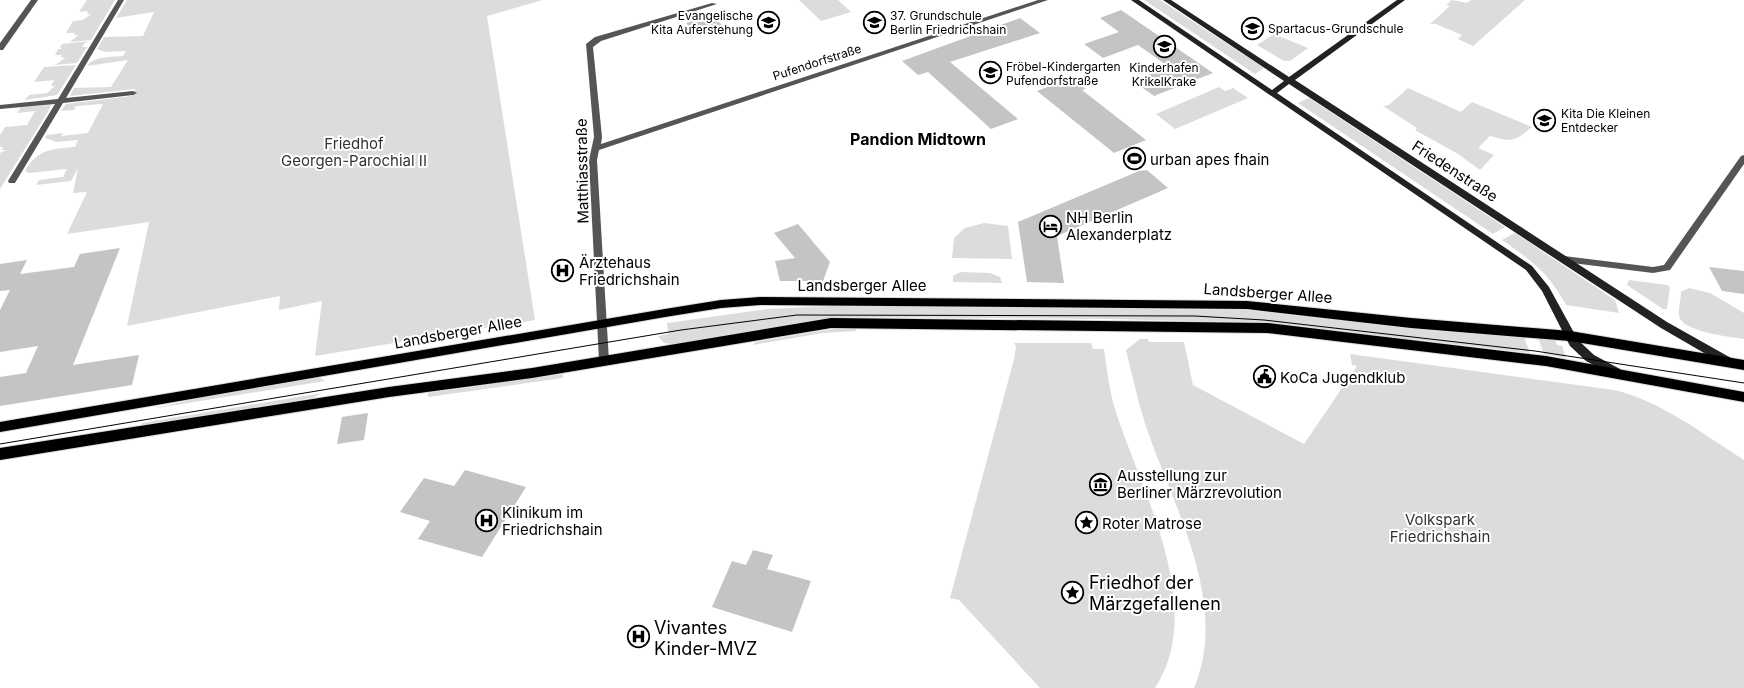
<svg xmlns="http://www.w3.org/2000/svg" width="1744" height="688" font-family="Inter,sans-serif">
  <rect width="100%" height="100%" fill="#fff"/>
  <g fill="#dcdcdc">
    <polygon points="87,0 115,0 91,40 70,42 78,35 74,35 75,33 66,33 73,21 83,20 91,14 87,14 88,11 79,12"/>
    <path d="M127,0h416l-56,16 48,304 -220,36 7,-55 -43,9 1,-14 -153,30 22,-104 -82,12 20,-42 -14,1 5,-25 -7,13 -35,4 3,-5 24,-3 4,-8 -38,4 -4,-2c13,-22 26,-22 50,-24l3,-7 -22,2 -11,-4 2,-3 16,-2 -2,3 27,-3 15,-29 -27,2 -2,4 -13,1 5,-7 66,-8 3,-7 -65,7 4,-8 37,-1 17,-27 -41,6c7,-10 25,-9 36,-10l3,-5 -21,1 -8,-3 7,-12 39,-1 11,-24 -38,6z"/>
    <polygon points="799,0 838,0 851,12 821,21"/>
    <polygon points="1144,0 1160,0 1264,68 1255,74"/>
    <polygon points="1452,0 1467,3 1471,0 1525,0 1473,46 1458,39 1462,35 1436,24 1430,24 1450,6 1446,5"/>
    <polygon points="1274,34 1308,48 1290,61 1284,61 1257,45"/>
    <polygon points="91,41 85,43 82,47 87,47 77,63 55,65 65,58 61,57 62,55 55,55 58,49 62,49 60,47 62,44"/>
    <polygon points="76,65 57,95 25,100 29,95 47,93 55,86 51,86 54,80 34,82 44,67"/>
    <polygon points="1219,87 1225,91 1233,88 1248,98 1175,129 1156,114"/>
    <path d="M1408,88l53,24 11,-10 60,25c-18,15 -20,15 -42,9l-12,12 16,7 -14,15 -22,-16 -43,-24 2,-2 -34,-22 6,-1z"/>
    <polygon points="1309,98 1505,227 1493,234 1298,103"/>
    <polygon points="51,105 49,110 0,189 0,153 6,150 1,150 3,147 0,147 0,135 5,127 27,125 35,111 17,113 21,107"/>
    <polygon points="984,223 1008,226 1012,259 952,258 954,238 965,228"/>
    <path d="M1515,233l100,67 4,13 -53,-8c-17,-32 -35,-45 -64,-65z"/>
    <polygon points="961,272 990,273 1000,277 1002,283 953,282 953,276"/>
    <polygon points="1629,280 1668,285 1670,288 1667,309 1663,309 1627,285"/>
    <path d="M1689,288l21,5 34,20v26c-13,-2 -62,-7 -65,-23 -1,-7 2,-17 2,-24z"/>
    <polygon points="832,306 1247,310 1436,331 1524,337 1530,353 1273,323 1108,319 840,317 672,344 664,343 658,336 668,334 667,323 767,309"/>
    <polygon points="856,328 856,331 822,333 753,345 755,342 832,329"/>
    <polygon points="1538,338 1555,340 1557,345 1562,346 1566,358 1544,354"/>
    <path d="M1140,339h8l1,3h35l9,43 111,59 53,-78 -5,-1 -2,-11 264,36c47,11 89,44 130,70v228h-550c35,-82 -18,-177 -45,-253 -10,-28 -16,-57 -23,-85z"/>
    <path d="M1014,343h77l2,6h11c3,20 5,40 11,60 25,80 93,198 40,279h-115l-81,-88 -9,-2 64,-239 2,-12z"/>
    <polygon points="563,374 563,378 428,397 428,393"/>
    <polygon points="319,377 325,381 151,409 231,391"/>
    <polygon points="322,393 313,398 141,425 142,423"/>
  </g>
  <g fill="#c4c4c4">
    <polygon points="1121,10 1181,51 1213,73 1154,96 1133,81 1169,67 1138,45 1103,58 1084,44 1119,32 1100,18"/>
    <polygon points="712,15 723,26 696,35 686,23"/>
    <polygon points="1020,18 1040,33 950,62 1018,119 991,129 928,72 918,75 902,61"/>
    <polygon points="1071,78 1086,89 1082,90 1146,140 1114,153 1037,91"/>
    <polygon points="1147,170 1168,188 1057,236 1064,283 1027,282 1018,222 1139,171"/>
    <polygon points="798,224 830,262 823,281 780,281 775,261 795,258 774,233"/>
    <polygon points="120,248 73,365 139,355 132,385 0,406 0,377 26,373 38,346 0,352 0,310 10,290 0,291 0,264 27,260 20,274 74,267 80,254"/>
    <polygon points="1709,267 1744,271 1744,294 1722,291"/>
    <polygon points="368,413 364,440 337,444 342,417"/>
    <polygon points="465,470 526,487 482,557 418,539 430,521 400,512 424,478 454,486"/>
    <polygon points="753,550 773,555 767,569 811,581 792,632 712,607 732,561 746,565"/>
  </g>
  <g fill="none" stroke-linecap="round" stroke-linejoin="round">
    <defs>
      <g id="primary">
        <polygon points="760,297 1247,301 1411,318 1570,331 1744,360 1744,370 1570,341 1411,328 1247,309 760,305 721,308 665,317 0,432 0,422 665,309 721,300"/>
        <polygon points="831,318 1267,323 1546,356 1744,392 1744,402 1546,366 1267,333 831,328 532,378 389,397 0,460 0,448 389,387 532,368"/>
      </g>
    </defs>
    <use href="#primary" stroke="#dbdbdb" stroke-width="2"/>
    <g fill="#555" fill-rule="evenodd">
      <polygon points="31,0 38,0 3,50 0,50 0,43"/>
      <polygon points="118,0 124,0 66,98 133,91 137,93 133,95 63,103 15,183 9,183 8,181 55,104 0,109 0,105 58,99"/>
      <polygon points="1038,0 1048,0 599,150 597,160 609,361 608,364 600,364 599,361 589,160 594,137 586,44 595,37 712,3 717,4 601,41 593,47 602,137 601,144"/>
      <polygon points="1744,155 1744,164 1670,270 1653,273 1564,262 1559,259 1564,256 1653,267 1664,265 1741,156"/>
    </g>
    <polygon fill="#222" fill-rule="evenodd" points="1131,0 1139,0 1272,90 1284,81 1163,0 1171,0 1289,77 1397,0 1405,0 1295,80 1667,322 1731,358 1732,361 1731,364 1723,364 1661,328 1289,84 1277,93 1532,266 1549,287 1578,340 1594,355 1620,369 1621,372 1620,375 1612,375 1586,361 1570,346 1542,291 1526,270"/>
    <use href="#primary" fill="#000" fill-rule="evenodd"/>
    <polyline stroke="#000" stroke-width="1" points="0,444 681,330 797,315 1195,316 1264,320 1535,351 1744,383"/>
  </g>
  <defs>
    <symbol id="school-ring" viewBox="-11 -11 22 22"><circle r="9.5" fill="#fff" stroke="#000" stroke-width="1.5"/><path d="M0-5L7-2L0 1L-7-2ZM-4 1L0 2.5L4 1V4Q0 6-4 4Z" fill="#000"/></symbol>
    <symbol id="stadium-ring" viewBox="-11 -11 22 22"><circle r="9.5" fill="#fff" stroke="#000" stroke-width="1.5"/><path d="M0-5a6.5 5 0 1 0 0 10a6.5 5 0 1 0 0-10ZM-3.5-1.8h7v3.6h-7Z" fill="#000"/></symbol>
    <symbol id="hotel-ring" viewBox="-11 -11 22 22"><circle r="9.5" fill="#fff" stroke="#000" stroke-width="1.5"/><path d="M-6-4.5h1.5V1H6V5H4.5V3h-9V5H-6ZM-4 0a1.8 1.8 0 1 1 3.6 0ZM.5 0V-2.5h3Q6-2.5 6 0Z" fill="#000"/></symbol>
    <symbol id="hospital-ring" viewBox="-11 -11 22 22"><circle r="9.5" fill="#fff" stroke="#000" stroke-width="1.5"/><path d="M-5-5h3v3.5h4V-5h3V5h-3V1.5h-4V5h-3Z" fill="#000"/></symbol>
    <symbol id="civic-ring" viewBox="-11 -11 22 22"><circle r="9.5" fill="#fff" stroke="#000" stroke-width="1.5"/><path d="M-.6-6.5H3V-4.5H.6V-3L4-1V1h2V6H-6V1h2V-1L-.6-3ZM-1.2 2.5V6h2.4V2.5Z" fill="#000"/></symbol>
    <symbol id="museum-ring" viewBox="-11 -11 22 22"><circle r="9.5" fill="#fff" stroke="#000" stroke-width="1.5"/><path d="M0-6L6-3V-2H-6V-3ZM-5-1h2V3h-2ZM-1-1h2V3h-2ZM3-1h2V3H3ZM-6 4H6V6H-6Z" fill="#000"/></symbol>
    <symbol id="sight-ring" viewBox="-11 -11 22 22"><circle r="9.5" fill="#fff" stroke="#000" stroke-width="1.5"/><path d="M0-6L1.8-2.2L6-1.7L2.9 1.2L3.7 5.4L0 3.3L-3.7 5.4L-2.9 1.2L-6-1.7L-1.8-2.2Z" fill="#000"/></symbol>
  </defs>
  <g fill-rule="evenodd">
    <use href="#school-ring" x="756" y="10" width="25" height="25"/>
    <use href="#school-ring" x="862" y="10" width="25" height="25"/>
    <use href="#school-ring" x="1240" y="16" width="25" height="25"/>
    <use href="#school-ring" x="1152" y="34" width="25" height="25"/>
    <use href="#school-ring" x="978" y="60" width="25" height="25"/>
    <use href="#school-ring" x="1532" y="108" width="25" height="25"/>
    <use href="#stadium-ring" x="1122" y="146" width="25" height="25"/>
    <use href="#hotel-ring" x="1038" y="214" width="25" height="25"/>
    <use href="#hospital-ring" x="550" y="258" width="25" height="25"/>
    <use href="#civic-ring" x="1252" y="364" width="25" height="25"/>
    <use href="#museum-ring" x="1088" y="472" width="25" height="25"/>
    <use href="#hospital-ring" x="474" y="508" width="25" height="25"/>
    <use href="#sight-ring" x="1074" y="510" width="25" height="25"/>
    <use href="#sight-ring" x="1060" y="580" width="25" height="25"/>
    <use href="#hospital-ring" x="626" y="624" width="25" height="25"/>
  </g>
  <g text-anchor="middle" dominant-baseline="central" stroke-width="4" stroke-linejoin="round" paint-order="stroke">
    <g font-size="12" fill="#000" stroke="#fff" text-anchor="start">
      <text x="753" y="15" text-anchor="end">Evangelische<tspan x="753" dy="14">Kita Auferstehung</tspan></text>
      <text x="890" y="15">37. Grundschule<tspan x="890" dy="14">Berlin Friedrichshain</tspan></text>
      <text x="1268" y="28">Spartacus-Grundschule</text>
      <text x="1006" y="66">Fröbel-Kindergarten<tspan x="1006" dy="14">Pufendorfstraße</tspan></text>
      <text x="1164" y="67" text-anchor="middle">Kinderhafen<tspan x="1164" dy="14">KrikelKrake</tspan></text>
      <text x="1561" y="113">Kita Die Kleinen<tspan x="1561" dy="14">Entdecker</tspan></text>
    </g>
    <g font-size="12" fill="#000" stroke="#fff">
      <text transform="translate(817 62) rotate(-18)">Pufendorfstraße</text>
    </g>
    <g font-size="15" fill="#333" stroke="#fff">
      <text x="354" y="143">Friedhof<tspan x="354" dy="17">Georgen-Parochial II</tspan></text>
      <text x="1440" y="519">Volkspark<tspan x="1440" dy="17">Friedrichshain</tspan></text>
    </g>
    <g font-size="15" fill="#000" stroke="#fff" text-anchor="start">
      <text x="1150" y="159">urban apes fhain</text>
      <text x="1066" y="217">NH Berlin<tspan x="1066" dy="17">Alexanderplatz</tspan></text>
      <text x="579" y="262">Ärztehaus<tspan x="579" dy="17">Friedrichshain</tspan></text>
      <text x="1280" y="377">KoCa Jugendklub</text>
      <text x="1117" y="475">Ausstellung zur<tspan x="1117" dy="17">Berliner Märzrevolution</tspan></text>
      <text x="502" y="512">Klinikum im<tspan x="502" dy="17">Friedrichshain</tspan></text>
      <text x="1102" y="523">Roter Matrose</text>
    </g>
    <g font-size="15" fill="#000" stroke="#fff">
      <text transform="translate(582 171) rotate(-91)">Matthiasstraße</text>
      <text transform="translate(1455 171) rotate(33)">Friedenstraße</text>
      <text x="862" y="285">Landsberger Allee</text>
      <text transform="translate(1268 293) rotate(4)">Landsberger Allee</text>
      <text transform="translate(458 332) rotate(-10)">Landsberger Allee</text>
    </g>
    <g font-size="16" font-weight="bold" fill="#000" stroke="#fff">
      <text x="918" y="139">Pandion Midtown</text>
    </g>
    <g font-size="18" fill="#000" stroke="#fff" text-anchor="start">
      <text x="1089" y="582">Friedhof der<tspan x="1089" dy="21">Märzgefallenen</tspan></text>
      <text x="654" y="627">Vivantes<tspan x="654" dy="21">Kinder-MVZ</tspan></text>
    </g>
  </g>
</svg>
